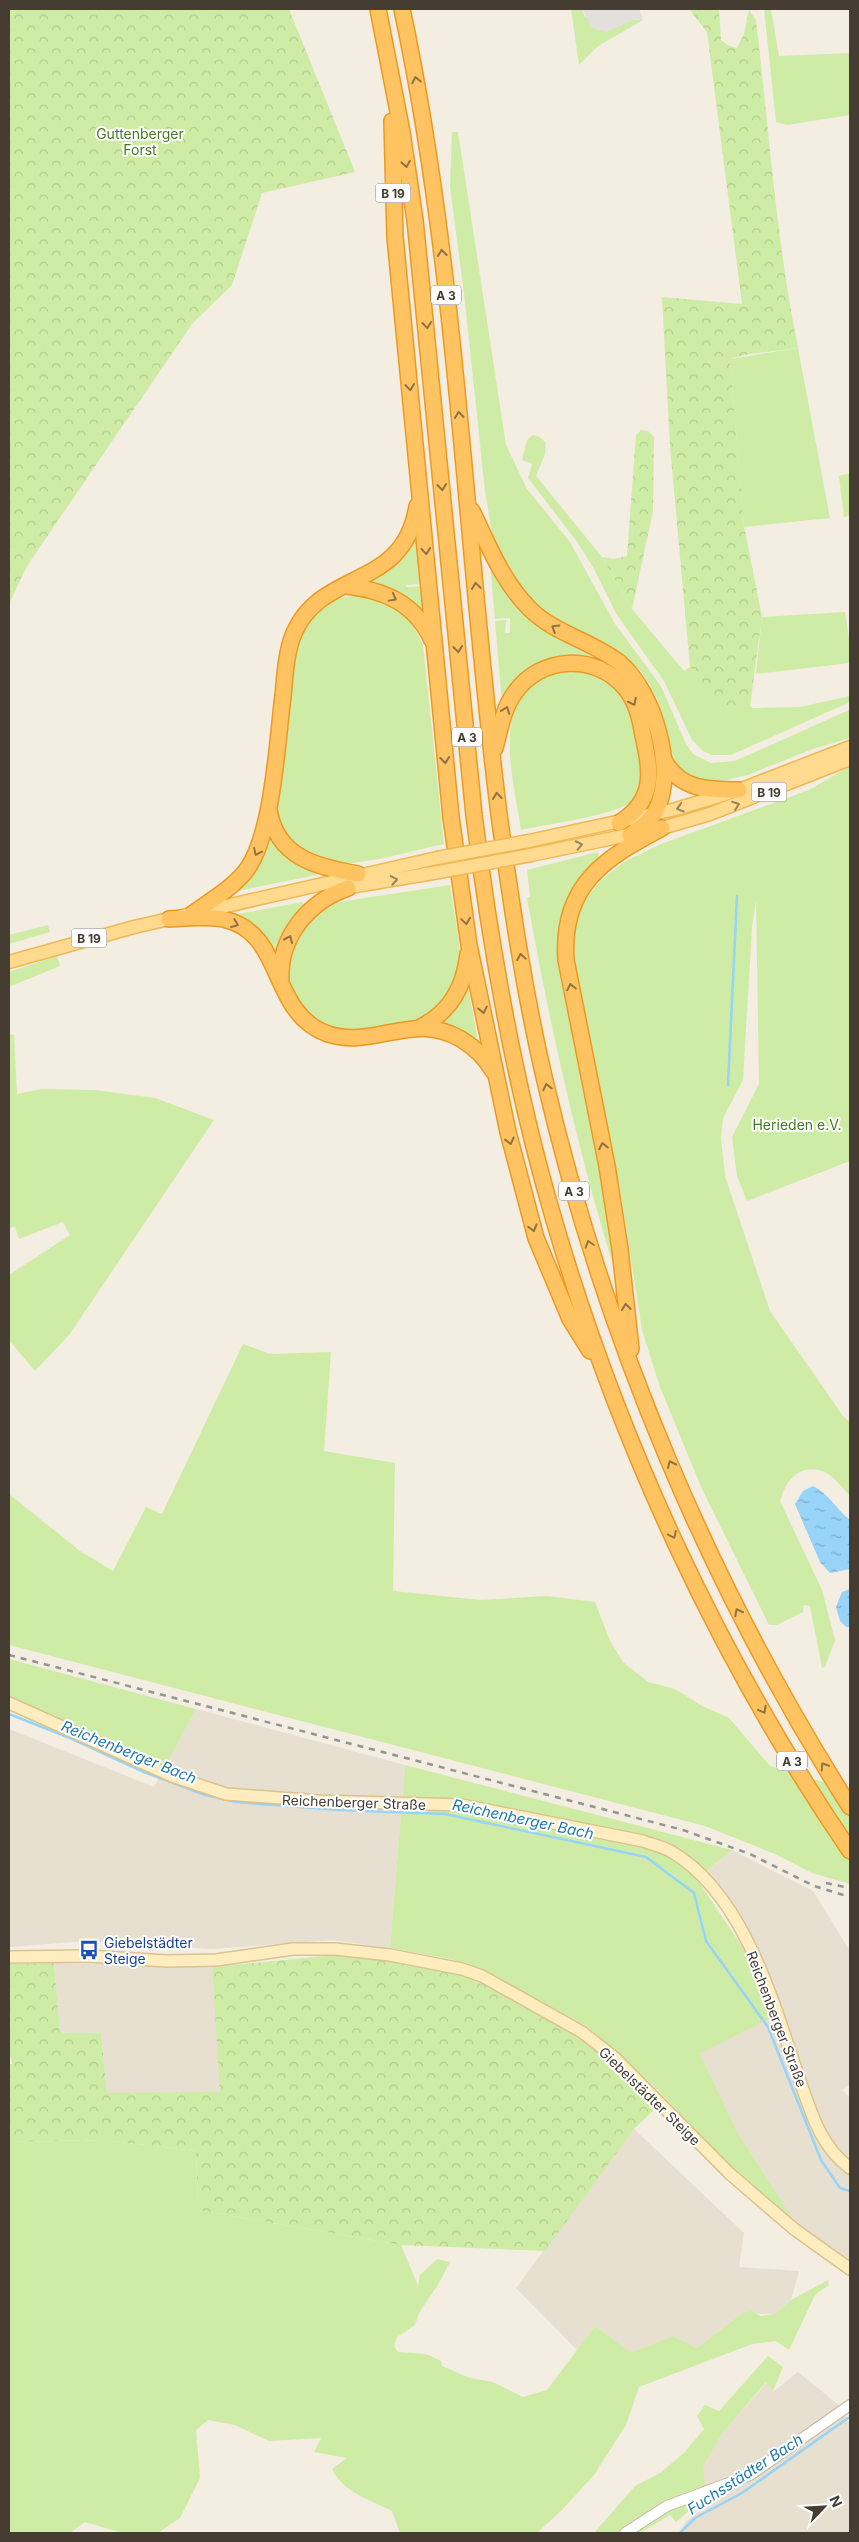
<svg xmlns="http://www.w3.org/2000/svg" width="859" height="2542" font-family="Inter,sans-serif">
  <defs>
    <pattern id="forest-crowns" width="20" height="18" patternUnits="userSpaceOnUse" patternTransform="scale(1.25)"><rect width="20" height="18" fill="#cfeca6"/><path d="M2 6a3 3 0 1 1 6 0M12 15a3 3 0 1 1 6 0" fill="none" stroke="#b3cb8f"/></pattern>
    <pattern id="water-ripples" width="26" height="14" patternUnits="userSpaceOnUse" patternTransform="scale(1.25)"><rect width="26" height="14" fill="#97d4f7"/><path d="M2 4q2-2 4 0t4 0M15 11q2-2 4 0t4 0" fill="none" stroke="#7dadc9"/></pattern>
  </defs>
  <rect width="100%" height="100%" fill="#f3ede2"/>
  <g fill="#e7dfd0">
    <polygon points="196,1709 405,1765 390,1948 332,1940 212,1949 87,1941 9,1947 9,1729 154,1787"/>
    <polygon points="732,1850 813,1891 850,1951 850,2084 842,2090 850,2098 850,2168 846,2172 850,2175 850,2261 797,2225 738,2133 700,2054 783,2010 756,1949 705,1873"/>
    <polygon points="54,1963 212,1967 221,2093 107,2093 101,2033 60,2033"/>
    <polygon points="634,2129 744,2233 739,2267 799,2271 791,2300 775,2314 741,2314 697,2348 673,2336 631,2354 595,2326 577,2350 516,2288"/>
    <polygon points="798,2372 840,2406 850,2425 850,2533 679,2533 685,2522 707,2505 702,2466 722,2434 767,2382 774,2391"/>
  </g>
  <g fill="#cfeca6">
    <polygon points="571,9 582,9 585,17 643,20 598,46 579,65"/>
    <polygon points="764,9 771,9 779,56 850,53 850,115 787,125 776,122"/>
    <polygon points="452,132 458,132 506,445 527,489 570,542 615,624 661,686 686,744 693,754 711,763 735,761 849,710 850,738 810,750 748,775 713,783 701,783 681,773 670,757 657,699 642,672 611,648 559,623 532,604 510,575 493,539 485,491 464,293 450,187"/>
    <polygon points="798,348 830,518 744,527 730,359"/>
    <polygon points="533,435 540,437 546,443 545,454 536,476 602,557 632,609 684,671 690,667 720,704 750,706 752,708 800,707 850,696 850,702 731,755 712,755 703,751 692,740 664,681 617,615 593,567 575,539 528,478 532,464 522,460 527,440"/>
    <polygon points="850,473 850,515 844,517 839,476"/>
    <polygon points="417,530 422,584 407,585 406,583 406,587 422,586 424,614 368,585 367,579"/>
    <polygon points="490,564 539,626 599,658 598,663 559,659 502,703 495,621 506,620 505,633 510,633 510,618 495,619"/>
    <path d="M363,595c35,11 44,16 60,50l21,199c-33,7 -77,20 -109,20 -32,0 -57,-31 -59,-60l18,-147c10,-38 27,-61 69,-62z"/>
    <polygon points="845,612 850,645 850,663 756,674 762,617"/>
    <path d="M572,669c16,4 33,7 44,20 17,18 26,61 27,86 1,9 -5,21 -12,27 -18,14 -85,22 -110,28 -7,-49 -30,-123 21,-155 8,-4 21,-5 30,-6z"/>
    <path d="M850,766v395l-103,40 -10,-25 -5,-39 27,-53 -3,-184 -4,27 -9,153 -20,38 -2,20 4,38 45,135 73,105 7,6v74c-7,-7 -16,-20 -25,-24 -25,-10 -39,8 -45,29l42,89 13,50 -10,27 -3,1 -12,-62 -6,-1 -1,7 -26,13h-8l-67,-136 -42,-102 -18,-57 -21,-135 -45,-217 -3,-45 9,-30 18,-22 24,-19 37,-18 148,-54z"/>
    <polygon points="269,824 304,867 317,875 237,891"/>
    <path d="M598,852l1,5c-32,31 -42,59 -42,103l42,207 17,107c-39,-124 -66,-249 -89,-376l3,-1 -3,-27z"/>
    <path d="M450,885c3,26 14,65 8,90 -4,14 -14,29 -26,37 -22,15 -81,25 -106,13 -31,-14 -47,-50 -32,-81 11,-23 21,-34 45,-42z"/>
    <polygon points="302,902 305,906 286,929 276,956 238,914"/>
    <polygon points="48,925 50,932 9,944 9,935"/>
    <polygon points="57,956 60,966 9,987 9,972"/>
    <polygon points="468,987 477,1036 475,1040 441,1024 440,1021"/>
    <polygon points="9,1034 14,1035 17,1094 41,1089 95,1090 155,1098 214,1120 69,1335 35,1371 9,1340 9,1275 70,1235 63,1222 19,1239 15,1227 9,1228"/>
    <polygon points="243,1344 270,1354 331,1352 324,1451 395,1463 393,1591 481,1600 547,1596 595,1602 610,1641 623,1662 648,1682 675,1689 702,1706 729,1718 770,1766 850,1790 850,1884 812,1873 775,1854 705,1826 9,1645 9,1494 80,1551 113,1571 146,1507 162,1514"/>
    <polygon points="9,1659 196,1709 165,1767 9,1707"/>
    <polygon points="405,1765 732,1850 697,1879 747,1954 774,2016 700,2054 738,2133 797,2225 732,2168 653,2085 588,2027 479,1968 450,1959 390,1948"/>
    <path d="M104,2140l92,11 2,59 203,35 17,41 2,-11 17,-16 13,3 -11,21 -20,30 -4,12 -18,12 -3,9 4,6 28,2 15,7 1,5 28,12 23,4 30,15 24,-7 48,-64 36,27 42,-17 24,12 44,-34 10,-3 10,5 14,-2 16,-14 37,-20 1,5 -14,10 -26,55 -13,-9 -24,3 -113,43 -13,38 -32,50 -32,35 -25,23h-137l-8,-22c-23,-12 -48,-18 -60,-42l15,-11 -33,-6 7,-14 -52,3 -34,-16 -27,-5 -12,10 4,48 -20,40 -22,15h-36l-37,-11 -15,11h-61v-391z"/>
    <polygon points="768,2356 783,2367 773,2391 766,2382 722,2434 703,2466 706,2497 676,2522 670,2515 640,2533 594,2533 635,2486 660,2473 684,2453 704,2429 697,2416 705,2405 719,2411"/>
  </g>
  <g fill="url(#forest-crowns)">
    <polygon points="9,9 289,9 355,172 262,193 232,285 192,324 27,566 9,604"/>
    <path d="M689,9h30l2,31 8,6 8,2 7,-14 5,-24 7,10c13,110 20,220 42,328l-49,6 -19,5 14,167 18,91 -12,89 -30,-1 -30,-38 -20,-221 -8,-149 80,7 -35,-272z"/>
    <polygon points="641,430 648,431 654,437 653,511 632,609 602,557 614,559 627,556 636,435"/>
    <polygon points="335,1955 389,1961 460,1974 509,1996 580,2038 611,2063 656,2108 634,2129 545,2251 401,2245 198,2210 196,2151 104,2140 9,2142 9,2064 12,2064 9,2049 9,1964 54,1963 60,2033 101,2033 107,2093 220,2092 212,1967"/>
  </g>
  <polygon fill="#e3dfdb" points="582,9 639,9 643,20 636,19 606,32 592,28"/>
  <g fill="url(#water-ripples)">
    <path d="M813,1486c16,8 23,23 37,34v49l-20,4 -10,-11 -25,-58 8,-13z"/>
    <polygon points="850,1589 850,1627 846,1627 840,1621 836,1607 842,1592"/>
  </g>
  <g fill="none" stroke-linecap="round" stroke-linejoin="round">
    <g stroke="#97d4f7" stroke-width="2.5">
      <polyline points="728,1085 737,896"/>
      <polyline points="9,1714 70,1738 144,1772 205,1795 236,1802 339,1810 445,1814 646,1857 694,1893 706,1941 768,2027 821,2160 840,2188 850,2191"/>
      <polyline points="680,2533 695,2518 742,2493 848,2418"/>
    </g>
    <defs>
      <polyline id="tertiary" points="625,2533 667,2506 750,2475 850,2405"/>
      <g id="secondary">
        <path d="M9,1703l163,73 54,18 93,7 143,4 181,36c10,4 21,6 29,11 73,43 102,153 128,229 12,33 20,65 50,87"/>
        <polyline points="9,1957 87,1956 167,1961 216,1960 293,1949 335,1949 390,1955 462,1969 482,1976 582,2032 615,2058 729,2173 794,2229 850,2269"/>
      </g>
      <g id="primary">
        <polyline points="529,841 676,809 739,790 850,747"/>
        <polyline points="531,855 662,828 710,814 850,759"/>
        <polyline points="338,889 439,872"/>
        <polyline points="9,962 134,927 437,858"/>
      </g>
      <g id="motorway">
        <path d="M378,9l24,123 13,88 59,595c17,137 41,273 80,405 65,223 165,439 296,631"/>
        <path d="M402,9c57,267 63,542 98,813 12,87 25,174 45,259 60,257 164,504 305,726"/>
        <polyline points="392,121 395,237 451,817 469,945 508,1132 536,1238 570,1319 590,1351"/>
        <path d="M472,511c17,35 30,70 58,98 25,25 62,32 90,54 34,29 58,109 35,149 -5,10 -16,17 -25,23"/>
        <path d="M346,586c38,4 69,17 86,54"/>
        <path d="M495,748c5,-18 8,-39 19,-54 26,-39 83,-41 112,-5 11,14 14,30 17,46 8,37 13,65 -24,88"/>
        <path d="M664,760c16,30 44,30 75,30"/>
        <path d="M269,810c8,48 48,57 89,64"/>
        <path d="M192,914c18,-13 39,-25 53,-42 28,-35 32,-130 38,-176 2,-21 3,-44 11,-63 28,-65 110,-42 123,-127"/>
        <path d="M169,919c18,-1 37,-3 54,0 63,13 45,94 105,115 46,15 86,-23 133,5 13,8 24,18 32,32"/>
        <path d="M281,980c-2,-43 27,-78 67,-92"/>
        <path d="M421,1027c30,-16 43,-40 47,-73"/>
        <path d="M631,1349l-11,-100 -13,-83 -41,-206c-5,-74 37,-101 96,-132"/>
      </g>
    </defs>
    <use href="#tertiary" stroke="#c2b7a7" stroke-width="12"/>
    <use href="#secondary" stroke="#dac38f" stroke-width="14"/>
    <use href="#primary" stroke="#eeb955" stroke-width="15"/>
    <use href="#motorway" stroke="#eb9924" stroke-width="18"/>
    <use href="#tertiary" stroke="#fff" stroke-width="10"/>
    <use href="#secondary" stroke="#ffedc0" stroke-width="11"/>
    <use href="#primary" stroke="#ffda8f" stroke-width="12"/>
    <use href="#motorway" stroke="#ffc461" stroke-width="15"/>
    <g stroke="#949494" stroke-width="2.5" stroke-dasharray="6 6" stroke-linecap="butt">
      <polyline points="9,1655 683,1830 750,1854 814,1886 850,1897"/>
      <polyline points="826,1883 850,1888"/>
    </g>
    <defs>
      <g id="primary-bridge">
        <polyline points="437,858 529,841"/>
        <polyline points="439,872 531,855"/>
      </g>
    </defs>
    <use href="#primary-bridge" stroke="#eeb955" stroke-width="15" stroke-linecap="butt"/>
    <use href="#primary-bridge" stroke="#ffda8f" stroke-width="12"/>
  </g>
  <defs><path id="oneway-chevron" d="M-2-3.5L2.5 0L-2 3.5" fill="none" stroke-width="1.6" stroke-linecap="round" stroke-linejoin="round" transform="scale(1.25)"/></defs>
  <g stroke="#8f7345">
    <use href="#oneway-chevron" transform="translate(416 80) rotate(-101)"/>
    <use href="#oneway-chevron" transform="translate(406 164) rotate(81)"/>
    <use href="#oneway-chevron" transform="translate(442 253) rotate(-96)"/>
    <use href="#oneway-chevron" transform="translate(427 325) rotate(84)"/>
    <use href="#oneway-chevron" transform="translate(410 387) rotate(84)"/>
    <use href="#oneway-chevron" transform="translate(459 415) rotate(-96)"/>
    <use href="#oneway-chevron" transform="translate(442 487) rotate(84)"/>
    <use href="#oneway-chevron" transform="translate(426 551) rotate(85)"/>
    <use href="#oneway-chevron" transform="translate(476 586) rotate(-96)"/>
    <use href="#oneway-chevron" transform="translate(393 598) rotate(29)"/>
    <use href="#oneway-chevron" transform="translate(555 628) rotate(-148)"/>
    <use href="#oneway-chevron" transform="translate(458 649) rotate(84)"/>
    <use href="#oneway-chevron" transform="translate(633 702) rotate(63)"/>
    <use href="#oneway-chevron" transform="translate(506 710) rotate(-70)"/>
    <use href="#oneway-chevron" transform="translate(445 760) rotate(84)"/>
    <use href="#oneway-chevron" transform="translate(497 796) rotate(-96)"/>
    <use href="#oneway-chevron" transform="translate(257 852) rotate(115)"/>
    <use href="#oneway-chevron" transform="translate(466 921) rotate(82)"/>
    <use href="#oneway-chevron" transform="translate(235 924) rotate(23)"/>
    <use href="#oneway-chevron" transform="translate(289 939) rotate(-66)"/>
    <use href="#oneway-chevron" transform="translate(521 957) rotate(-100)"/>
    <use href="#oneway-chevron" transform="translate(571 987) rotate(-101)"/>
    <use href="#oneway-chevron" transform="translate(483 1010) rotate(78)"/>
    <use href="#oneway-chevron" transform="translate(547 1087) rotate(-103)"/>
    <use href="#oneway-chevron" transform="translate(510 1141) rotate(76)"/>
    <use href="#oneway-chevron" transform="translate(603 1146) rotate(-101)"/>
    <use href="#oneway-chevron" transform="translate(533 1228) rotate(74)"/>
    <use href="#oneway-chevron" transform="translate(589 1244) rotate(-108)"/>
    <use href="#oneway-chevron" transform="translate(626 1307) rotate(-97)"/>
    <use href="#oneway-chevron" transform="translate(671 1464) rotate(-114)"/>
    <use href="#oneway-chevron" transform="translate(673 1535) rotate(65)"/>
    <use href="#oneway-chevron" transform="translate(738 1612) rotate(-117)"/>
    <use href="#oneway-chevron" transform="translate(763 1710) rotate(61)"/>
    <use href="#oneway-chevron" transform="translate(824 1766) rotate(-123)"/>
  </g>
  <g stroke="#99845c">
    <use href="#oneway-chevron" transform="translate(736 805) rotate(-20)"/>
    <use href="#oneway-chevron" transform="translate(680 808) rotate(164)"/>
    <use href="#oneway-chevron" transform="translate(579 845) rotate(-12)"/>
    <use href="#oneway-chevron" transform="translate(394 880) rotate(-10)"/>
  </g>
  <defs>
    <symbol id="bus-bare" viewBox="-9 -9 18 18"><path d="M-5-6H5V4H4V6H2V4H-2V6H-4V4H-5ZM-3.5-4V0h7V-4ZM-3.5 1.2v1.5H-2V1.2ZM2 1.2v1.5H3.5V1.2Z" fill="#1a4fb4" stroke="#fff" stroke-width="2.5" paint-order="stroke"/></symbol>
  </defs>
  <g fill-rule="evenodd">
    <use href="#bus-bare" x="75" y="1936" width="28" height="28"/>
  </g>
  <g text-anchor="middle" dominant-baseline="central" stroke-width="4" stroke-linejoin="round" paint-order="stroke">
    <g fill="#fff" stroke="#7d7770" stroke-width="1">
      <rect x="375.5" y="183.5" width="35" height="19" rx="4"/>
      <rect x="431" y="285.5" width="30" height="19" rx="4"/>
      <rect x="452" y="727.5" width="30" height="19" rx="4"/>
      <rect x="751.5" y="782.5" width="35" height="19" rx="4"/>
      <rect x="71.5" y="928.5" width="35" height="19" rx="4"/>
      <rect x="559" y="1181.5" width="30" height="19" rx="4"/>
      <rect x="777" y="1751.5" width="30" height="19" rx="4"/>
    </g>
    <g font-size="12" font-weight="bold" fill="#453d32">
      <text x="393" y="193">B 19</text>
      <text x="446" y="295">A 3</text>
      <text x="467" y="737">A 3</text>
      <text x="769" y="792">B 19</text>
      <text x="89" y="938">B 19</text>
      <text x="574" y="1191">A 3</text>
      <text x="792" y="1761">A 3</text>
    </g>
    <g font-size="14" fill="#477b21" stroke="#fff">
      <text x="140" y="133">Guttenberger<tspan x="140" dy="16">Forst</tspan></text>
      <text x="797" y="1124">Herieden e.V.</text>
    </g>
    <g font-size="14" fill="#453d32" stroke="#fff">
      <text transform="translate(354 1802) rotate(2)">Reichenberger Straße</text>
      <text transform="translate(777 2019) rotate(69)">Reichenberger Straße</text>
      <text transform="translate(650 2096) rotate(44)">Giebelstädter Steige</text>
    </g>
    <g font-size="14" fill="#164399" stroke="#fff" text-anchor="start">
      <text x="104" y="1942">Giebelstädter<tspan x="104" dy="16">Steige</tspan></text>
    </g>
    <g font-size="15" font-style="italic" fill="#217ab2" stroke="#fff">
      <text transform="translate(129 1752) rotate(22)">Reichenberger Bach</text>
      <text transform="translate(523 1819) rotate(12)">Reichenberger Bach</text>
      <text transform="translate(745 2474) rotate(-33)">Fuchsstädter Bach</text>
    </g>
  </g>
  <rect width="859" height="2542" fill="none" stroke="#453d32" stroke-width="20"/>
  <g transform="translate(824 2507) rotate(65)" stroke="#ffffff" stroke-width="4" paint-order="stroke">
  <path d="M0-4L9 19L0 12L-9 19Z" fill="#453d32"/>
  <text y="-8" font-size="14" font-weight="bold" text-anchor="middle" fill="#453d32">N</text>
  </g>
</svg>
